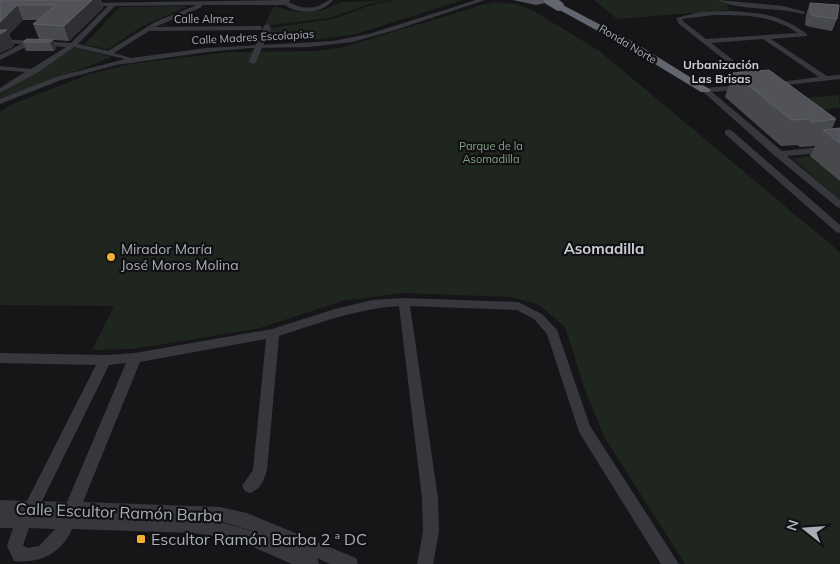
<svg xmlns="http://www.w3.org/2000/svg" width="840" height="564" font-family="Mulish,sans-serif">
  <rect width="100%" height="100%" fill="#161618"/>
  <g fill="#1e261f">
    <polygon points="391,0 370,4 329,18 264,26 274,6 290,11 302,12 323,10 341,2"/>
    <polygon points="396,0 463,0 356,34 314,40 266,40 270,28 333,19 372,5"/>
    <polygon points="594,0 719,0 727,4 729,10 617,19"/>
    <polygon points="495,2 516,4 532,10 598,50 840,252 840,564 685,564 605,438 586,393 565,327 538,304 510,297 402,293 342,301 260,328 133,349 92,350 114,306 0,305 0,112 10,105 90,74 130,64 229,52 317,51 344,47 485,4"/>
    <polygon points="188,6 141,27 108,49 84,45 120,7"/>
    <polygon points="73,47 112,57 0,101 0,94 38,71"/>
    <polygon points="839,95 840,108 809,110 795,99"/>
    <polygon points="812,156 840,180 840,200 792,158"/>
  </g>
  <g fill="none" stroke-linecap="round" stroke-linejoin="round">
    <g fill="#37383d" fill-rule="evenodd">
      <path d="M284,0h6l-1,2c9,6 23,8 33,2 5,-2 5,-4 11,-4 -11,14 -34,15 -48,5h-83v2l-47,20 105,-1 3,2 -3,2 -111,1 -35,22 17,5 76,-10 126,-7 36,-7 107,-34h9l-93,31 -40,11 -43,5 -59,1 -43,4 -91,13 -55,15 -61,24v-5l56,-22 69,-18 -51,-12 -37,26 -37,20v-5l25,-16 -25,-2v-4l31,3 35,-22 -36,-2 -30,15v-5l21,-11 -21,-1v-4l71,4 37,-37h-21l-2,-1v-2zM197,5l-42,17 -47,29 -30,-7 37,-38z"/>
      <path d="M718,0l65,6 23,6 -3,2c-24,-7 -65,-3 -85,-14z"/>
      <path d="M728,11c34,2 51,3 79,23v2l-36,3 56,37 13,-1v4l-71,8v-4h3l47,-6 -56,-38 -52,4 51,39 -7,2 -76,-60 -3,-6 24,-6zM714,15c32,0 57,0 84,18l-92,6 -22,-17 -2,-3z"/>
      <polygon points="741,85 745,87 744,89 712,92 782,151 840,145 840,151 787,156 840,200 840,208 837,207 775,156 701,90 705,88"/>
      <polygon points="725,130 731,130 840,225 840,233 836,232 725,134"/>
      <path d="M404,298l114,4 24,12 15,16 33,96 89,138h-18l-82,-132 -32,-98 -13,-15 -17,-9 -107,-4 28,192 1,34 -6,32h-16l6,-32 -1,-34 -23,-192c-43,3 -80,17 -120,30l-12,134c-3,10 -6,19 -17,23l-5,-2 -3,-5 11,-16 13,-131 -126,23 -57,140 137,5 27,6 109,45 2,6h-28l-13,-6 2,6h-27l-39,-17 -45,-12 -17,-2 -119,-4c-10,24 -32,35 -58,32l-7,-15 6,-18h-13v-28l27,1 69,-136 -96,-2v-10l105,2 30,-2 137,-24 63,-20 37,-9zM126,363l-59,139 -25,-1 67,-136zM217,521h3l38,12zM29,528l26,1 -16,17 -12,2 -4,-3z"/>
    </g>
    <polygon fill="#53555c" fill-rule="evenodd" points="513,0 559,0 536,5"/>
    <polygon fill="#63666e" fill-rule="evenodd" points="559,3 635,43 711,90 709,92 701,92 627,47 556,8 554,6"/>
    <polyline stroke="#37383d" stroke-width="7" points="253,60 267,28"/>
    <polyline stroke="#63666e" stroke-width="10" points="549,0 559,6"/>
  </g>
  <g fill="#47494d">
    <polygon points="0,0 101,0 103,8 69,41 39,39 33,24 39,20 23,20 9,34 14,46 0,53"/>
    <polygon points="810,3 837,19 832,31 810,27 805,25 806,15"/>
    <polygon points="53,40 56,48 54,51 26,51 23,42"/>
    <polygon points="733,73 836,119 832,129 840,128 840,181 810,156 815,146 800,147 797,145 781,146 725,97"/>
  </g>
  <g fill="#2f3033">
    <polygon points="92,0 101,0 103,8 69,41 64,26"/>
    <polygon points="17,5 23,20 9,34 14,46 0,53 0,22"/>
    <polygon points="53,40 56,48 54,51 50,42"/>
  </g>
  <g fill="#525359" stroke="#5f6168">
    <polygon points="0,0 92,0 64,26 33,24 56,5 17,5 0,22"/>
    <polygon points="810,3 839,5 837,19 814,16 810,13"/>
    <polygon points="0,30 7,30 0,34"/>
    <polygon points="27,39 53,40 50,42 23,42"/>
    <polygon points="769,70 836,119 812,122 808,119 792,120 733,73"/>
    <polygon points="840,128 840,143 823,130"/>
  </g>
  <g fill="#f2b134" stroke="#111113" stroke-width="2">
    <circle cx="111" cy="257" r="5"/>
    <rect x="136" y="534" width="10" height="10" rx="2.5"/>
  </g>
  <g text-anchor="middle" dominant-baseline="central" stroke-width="4.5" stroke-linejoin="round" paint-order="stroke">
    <g font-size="11" fill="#a8adb8" stroke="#111113">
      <text x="204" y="19">Calle Almez</text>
      <text transform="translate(253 37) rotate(-3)">Calle Madres Escolapias</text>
      <text transform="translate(628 44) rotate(31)">Ronda Norte</text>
    </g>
    <g font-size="11" fill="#7fa381" stroke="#111113">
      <text x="491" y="146">Parque de la<tspan x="491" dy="13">Asomadilla</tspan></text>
    </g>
    <g font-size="12" font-weight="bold" fill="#c9ccd4" stroke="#111113">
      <text x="721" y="64">Urbanización<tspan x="721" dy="14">Las Brisas</tspan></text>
    </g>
    <g font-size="14" fill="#a8adb8" stroke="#111113" text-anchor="start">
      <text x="121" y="249">Mirador María<tspan x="121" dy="16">José Moros Molina</tspan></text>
    </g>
    <g font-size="15" font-weight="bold" fill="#c9ccd4" stroke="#111113">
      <text x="604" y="248">Asomadilla</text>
    </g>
    <g font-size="16" fill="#a8adb8" stroke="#111113">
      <text transform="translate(119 512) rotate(2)">Calle Escultor Ramón Barba</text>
    </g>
    <g font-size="16" fill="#a8adb8" stroke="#111113" text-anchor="start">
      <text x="151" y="539">Escultor Ramón Barba 2 ª DC</text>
    </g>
  </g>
  <g transform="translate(805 529) rotate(287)" stroke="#111113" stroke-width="4" paint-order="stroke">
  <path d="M0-4L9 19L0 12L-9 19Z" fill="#a8adb8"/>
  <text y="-8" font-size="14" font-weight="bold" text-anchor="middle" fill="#a8adb8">N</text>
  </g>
</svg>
